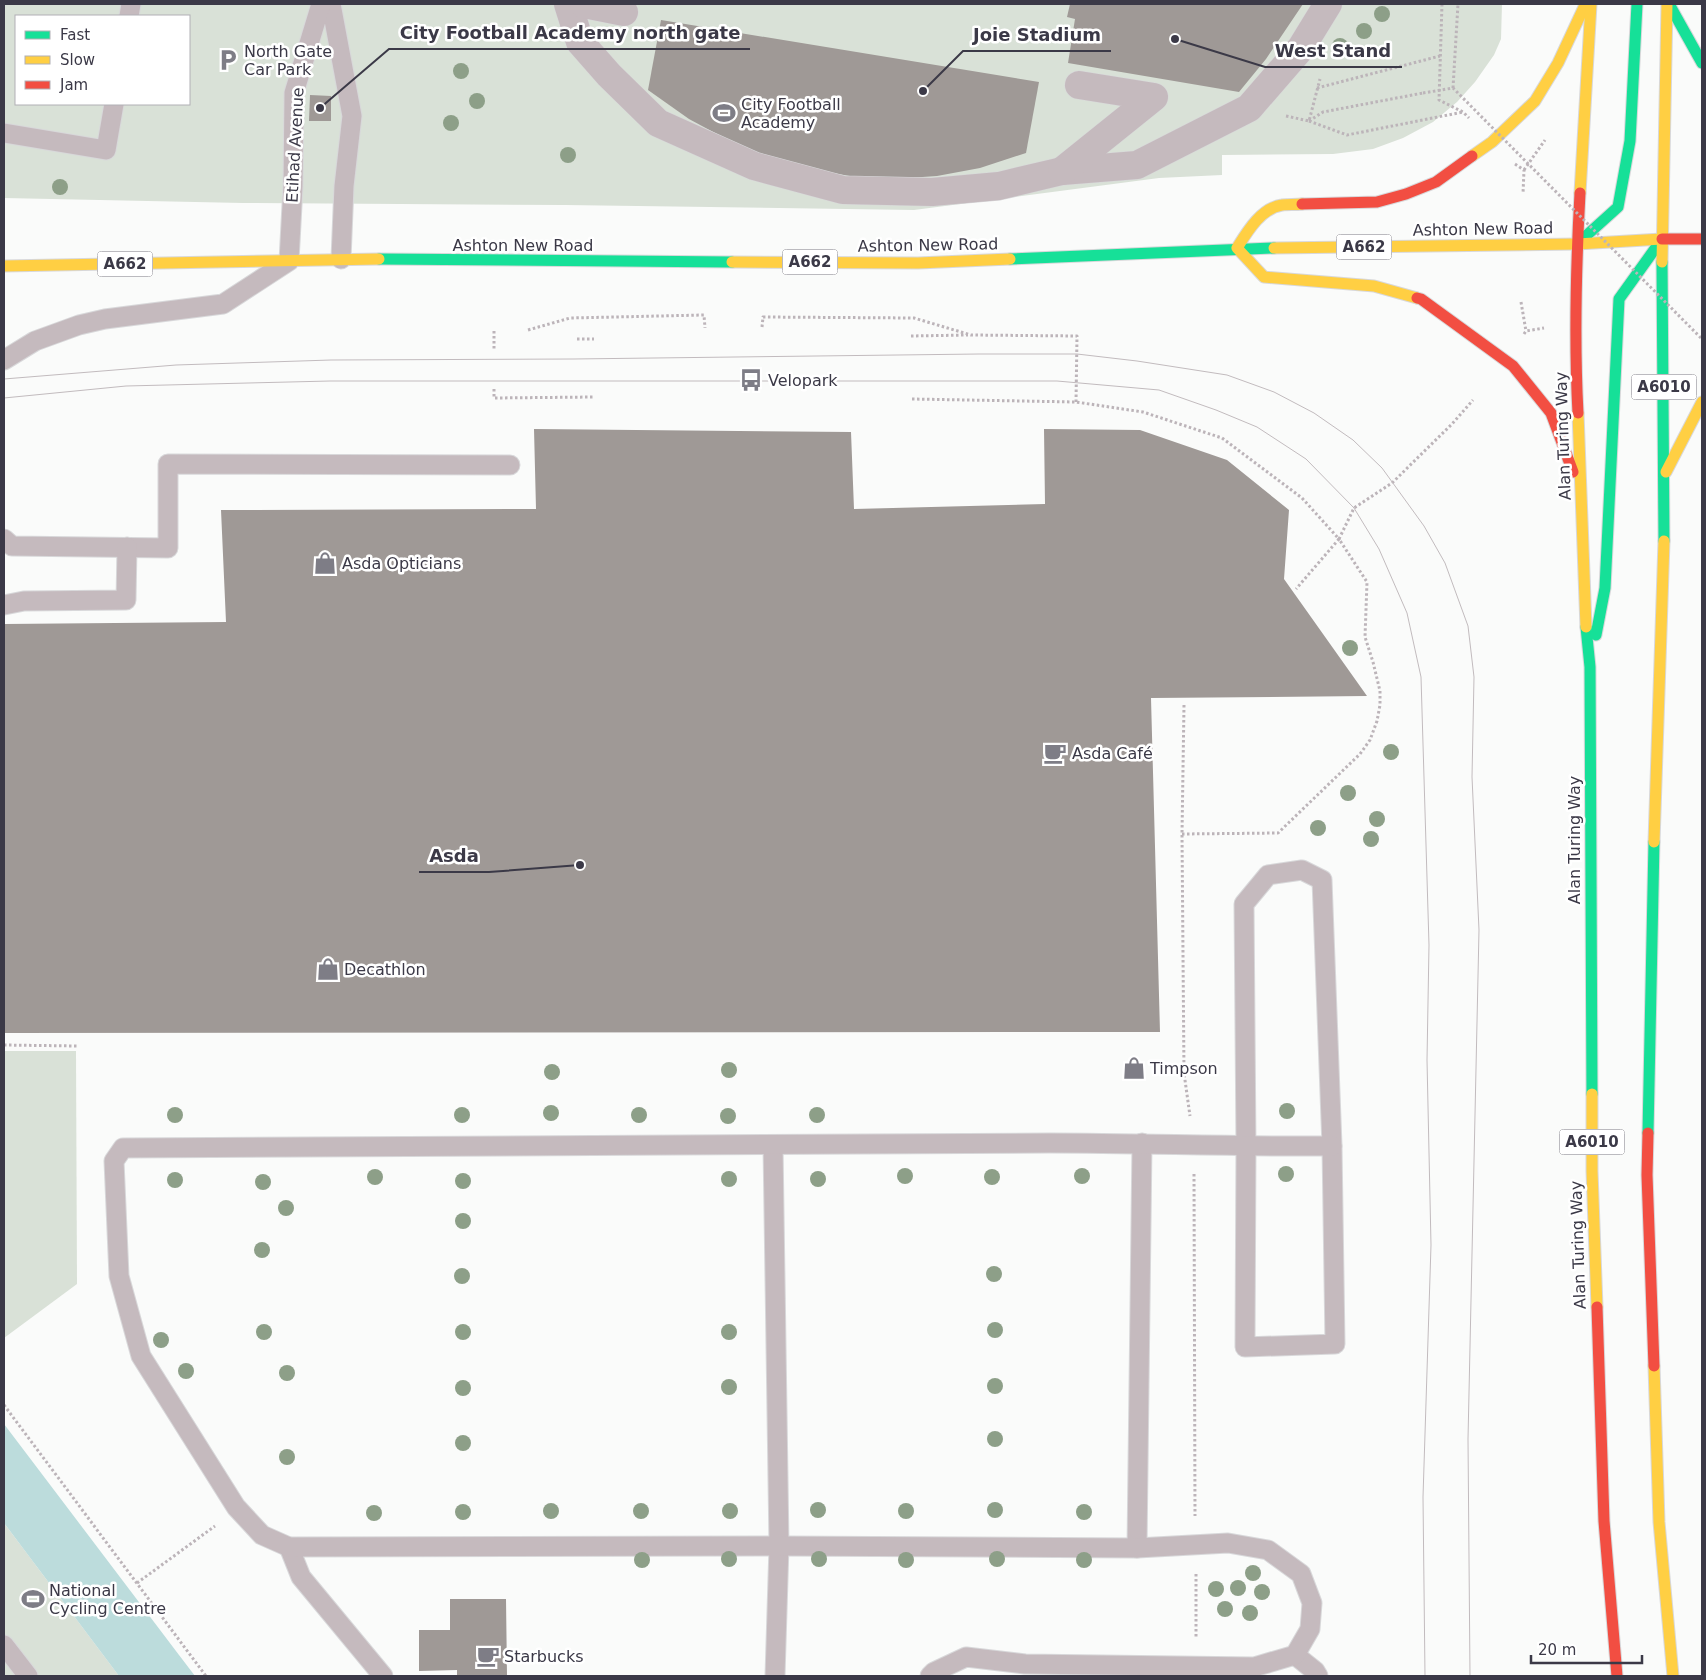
<svg xmlns="http://www.w3.org/2000/svg" width="1706" height="1680" font-family="'DejaVu Sans',sans-serif">
  <rect width="100%" height="100%" fill="#fafbfa"/>
  <g fill="#d9e1d7" fill-rule="evenodd">
    <path d="M4,4h1498l-1,35 -7,16 -19,27 -18,20 -24,20 -30,16 -30,11 -40,5 -111,1v20l-63,3 -245,32 -349,-5 -322,-2 -239,-5zM16,16h173v88h-173z"/>
    <polygon points="4,1051 76,1051 77,1284 4,1338"/>
    <polygon points="4,1523 119,1676 4,1676"/>
  </g>
  <polygon fill="#bcdcdc" points="4,1424 179,1655 195,1676 119,1676 4,1523"/>
  <g fill="#9f9996">
    <polygon points="1070,4 1303,4 1266,59 1239,92 1068,63 1075,19 1067,17"/>
    <polygon points="661,20 1039,82 1026,153 980,168 937,176 893,179 850,176 809,169 768,158 728,140 689,119 648,90"/>
    <polygon points="310,95 331,96 331,121 309,121"/>
    <polygon points="534,429 851,432 854,509 1045,504 1044,429 1140,430 1227,460 1289,510 1284,579 1367,696 1151,698 1160,1032 4,1033 4,624 226,622 221,510 536,509"/>
    <polygon points="450,1599 506,1599 507,1676 457,1676 457,1670 419,1671 419,1630 450,1630"/>
  </g>
  <g fill="none" stroke-linecap="round" stroke-linejoin="round">
    <defs>
      <g id="lane">
        <polyline points="331,4 352,116 344,186 341,259"/>
        <polyline points="129,16 131,4"/>
        <polyline points="4,133 106,150 114,104"/>
        <polyline points="4,360 35,341 79,325 105,319 223,304 289,261 293,186 294,93 321,4"/>
        <polyline points="4,539 12,546 168,548 168,464 510,465"/>
        <polyline points="4,605 24,601 126,600 127,547"/>
        <polygon points="1302,870 1322,880 1332,1146 1335,1344 1245,1347 1246,1147 1244,904 1268,875"/>
        <polyline points="773,1145 779,1546 775,1676"/>
        <polyline points="289,1547 301,1577 383,1676"/>
        <polyline points="1137,1548 1142,1143"/>
        <polyline points="4,1645 28,1676"/>
        <polyline points="1295,1655 1315,1671 1318,1676"/>
        <path d="M930,1676l4,-4 32,-15 59,7 229,3 41,-12 15,-26 2,-26 -11,-29 -33,-24 -40,-7 -91,5 -358,-2 -490,1 -27,-12 -26,-28 -95,-151 -22,-80 -5,-115 9,-13 927,-5c94,0 188,4 282,3"/>
      </g>
      <g id="street">
        <polyline points="568,4 580,42 609,75 658,123 754,166 843,190 932,192 999,186 1062,171 1137,165 1249,108 1301,48 1328,4"/>
        <polyline points="584,4 624,12"/>
        <polyline points="1062,171 1154,97 1079,85"/>
      </g>
      <g id="fast">
        <polyline points="1669,4 1702,63"/>
        <polyline points="1577,244 1618,207 1630,141 1637,4"/>
        <polyline points="379,259 732,262"/>
        <polyline points="1010,259 1274,248"/>
        <polyline points="1662,262 1664,541"/>
        <polyline points="1586,627 1590,667 1592,1094"/>
        <polyline points="1596,635 1605,588 1619,299 1662,239"/>
        <polyline points="1648,1133 1654,842"/>
      </g>
      <g id="slow">
        <polyline points="1472,156 1492,142 1535,101 1558,63 1585,5"/>
        <polyline points="1580,193 1591,4"/>
        <path d="M1302,204c-7,1 -14,0 -20,1 -21,3 -35,27 -45,43l27,29 110,9 43,12"/>
        <polyline points="1577,244 1662,239"/>
        <polyline points="1274,248 1577,244"/>
        <polyline points="732,262 918,263 1010,259"/>
        <polyline points="1662,262 1667,4"/>
        <polyline points="4,266 379,259"/>
        <polyline points="1578,413 1586,627"/>
        <polyline points="1666,472 1702,402"/>
        <polyline points="1654,842 1664,541"/>
        <polyline points="1592,1094 1592,1171 1597,1307"/>
        <polyline points="1654,1366 1659,1522 1673,1676"/>
      </g>
      <g id="jam">
        <polyline points="1302,204 1377,202 1406,194 1436,182 1472,156"/>
        <polyline points="1662,239 1702,239"/>
        <polyline points="1417,298 1421,299 1513,366 1551,413 1573,472"/>
        <path d="M1578,413c-4,-73 -2,-147 2,-220"/>
        <polyline points="1648,1133 1647,1175 1654,1366"/>
        <polyline points="1597,1307 1604,1521 1617,1676"/>
      </g>
    </defs>
    <use href="#lane" stroke="#d8d8da" stroke-width="21"/>
    <use href="#street" stroke="#d8d8da" stroke-width="29"/>
    <use href="#fast" stroke="#d8d8da" stroke-width="13"/>
    <use href="#slow" stroke="#d8d8da" stroke-width="13"/>
    <use href="#jam" stroke="#d8d8da" stroke-width="13"/>
    <g stroke="#bcb4b9" stroke-width="3" stroke-dasharray="2.5 2.5" stroke-linecap="butt">
      <polyline points="1442,4 1439,100 1463,112 1469,118"/>
      <polyline points="1317,88 1440,56"/>
      <polyline points="1453,88 1458,4"/>
      <polyline points="1286,116 1309,121 1320,79"/>
      <polyline points="1309,121 1347,135 1463,112"/>
      <polyline points="1309,121 1323,112 1423,93"/>
      <polyline points="1515,164 1524,170 1523,194"/>
      <polyline points="1524,170 1545,140"/>
      <polyline points="1521,302 1526,331"/>
      <polyline points="762,327 763,317 914,318 971,335 1077,336 1076,402"/>
      <polyline points="528,330 570,318 704,315 705,328"/>
      <polyline points="494,331 494,350"/>
      <polyline points="1524,334 1526,331 1544,328"/>
      <polyline points="911,336 968,335"/>
      <polyline points="577,339 594,339"/>
      <polyline points="494,389 494,398 595,397"/>
      <polyline points="912,399 1076,402 1143,412 1222,438 1302,498 1339,539 1296,589"/>
      <polyline points="1184,705 1182,834 1184,1073 1190,1116"/>
      <polyline points="1182,834 1278,833 1360,754 1370,740 1377,721 1380,705 1380,691 1373,662 1365,637 1367,582 1339,539 1354,508 1392,483 1452,424 1473,400"/>
      <polyline points="4,1045 77,1046"/>
      <polyline points="1194,1174 1195,1516"/>
      <polyline points="4,1405 206,1676"/>
      <polyline points="1196,1574 1196,1638"/>
      <polyline points="137,1583 215,1526"/>
    </g>
    <use href="#lane" stroke="#c5babe" stroke-width="19"/>
    <use href="#street" stroke="#c5babe" stroke-width="28"/>
    <use href="#fast" stroke="#16e098" stroke-width="11"/>
    <use href="#slow" stroke="#ffcf43" stroke-width="11"/>
    <use href="#jam" stroke="#f24e42" stroke-width="11"/>
    <g stroke="#c2bbbe" stroke-width="1">
      <polyline points="4,379 176,365 331,360 573,359 979,354 1077,354 1137,361 1227,375 1274,392 1314,413 1353,440 1382,468 1424,526 1445,563 1468,626 1474,677 1472,777 1479,930 1468,1439 1470,1676"/>
      <polyline points="4,398 126,386 330,381 1057,381 1159,390 1216,410 1257,427 1306,459 1354,508 1379,549 1407,613 1421,677 1429,945 1427,1060 1431,1245 1423,1497 1425,1676"/>
    </g>
    <polyline stroke="#bcb4b9" stroke-width="3" stroke-dasharray="2.5 2.5" stroke-linecap="butt" points="1423,93 1453,88 1702,339"/>
  </g>
  <g fill="#8d9f88">
    <circle cx="1382" cy="14" r="8"/>
    <circle cx="1364" cy="31" r="8"/>
    <circle cx="1340" cy="46" r="8"/>
    <circle cx="461" cy="71" r="8"/>
    <circle cx="477" cy="101" r="8"/>
    <circle cx="451" cy="123" r="8"/>
    <circle cx="568" cy="155" r="8"/>
    <circle cx="60" cy="187" r="8"/>
    <circle cx="1350" cy="648" r="8"/>
    <circle cx="1391" cy="752" r="8"/>
    <circle cx="1348" cy="793" r="8"/>
    <circle cx="1377" cy="819" r="8"/>
    <circle cx="1318" cy="828" r="8"/>
    <circle cx="1371" cy="839" r="8"/>
    <circle cx="729" cy="1070" r="8"/>
    <circle cx="552" cy="1072" r="8"/>
    <circle cx="1287" cy="1111" r="8"/>
    <circle cx="551" cy="1113" r="8"/>
    <circle cx="175" cy="1115" r="8"/>
    <circle cx="462" cy="1115" r="8"/>
    <circle cx="639" cy="1115" r="8"/>
    <circle cx="817" cy="1115" r="8"/>
    <circle cx="728" cy="1116" r="8"/>
    <circle cx="1286" cy="1174" r="8"/>
    <circle cx="905" cy="1176" r="8"/>
    <circle cx="1082" cy="1176" r="8"/>
    <circle cx="375" cy="1177" r="8"/>
    <circle cx="992" cy="1177" r="8"/>
    <circle cx="729" cy="1179" r="8"/>
    <circle cx="818" cy="1179" r="8"/>
    <circle cx="175" cy="1180" r="8"/>
    <circle cx="463" cy="1181" r="8"/>
    <circle cx="263" cy="1182" r="8"/>
    <circle cx="286" cy="1208" r="8"/>
    <circle cx="463" cy="1221" r="8"/>
    <circle cx="262" cy="1250" r="8"/>
    <circle cx="994" cy="1274" r="8"/>
    <circle cx="462" cy="1276" r="8"/>
    <circle cx="995" cy="1330" r="8"/>
    <circle cx="264" cy="1332" r="8"/>
    <circle cx="463" cy="1332" r="8"/>
    <circle cx="729" cy="1332" r="8"/>
    <circle cx="161" cy="1340" r="8"/>
    <circle cx="186" cy="1371" r="8"/>
    <circle cx="287" cy="1373" r="8"/>
    <circle cx="995" cy="1386" r="8"/>
    <circle cx="729" cy="1387" r="8"/>
    <circle cx="463" cy="1388" r="8"/>
    <circle cx="995" cy="1439" r="8"/>
    <circle cx="463" cy="1443" r="8"/>
    <circle cx="287" cy="1457" r="8"/>
    <circle cx="818" cy="1510" r="8"/>
    <circle cx="995" cy="1510" r="8"/>
    <circle cx="551" cy="1511" r="8"/>
    <circle cx="641" cy="1511" r="8"/>
    <circle cx="730" cy="1511" r="8"/>
    <circle cx="906" cy="1511" r="8"/>
    <circle cx="463" cy="1512" r="8"/>
    <circle cx="1084" cy="1512" r="8"/>
    <circle cx="374" cy="1513" r="8"/>
    <circle cx="729" cy="1559" r="8"/>
    <circle cx="819" cy="1559" r="8"/>
    <circle cx="997" cy="1559" r="8"/>
    <circle cx="642" cy="1560" r="8"/>
    <circle cx="906" cy="1560" r="8"/>
    <circle cx="1084" cy="1560" r="8"/>
    <circle cx="1253" cy="1573" r="8"/>
    <circle cx="1238" cy="1588" r="8"/>
    <circle cx="1216" cy="1589" r="8"/>
    <circle cx="1262" cy="1592" r="8"/>
    <circle cx="1225" cy="1609" r="8"/>
    <circle cx="1250" cy="1613" r="8"/>
  </g>
  <defs>
    <symbol id="parking-bare" viewBox="-9 -9 18 18"><path d="M-3.5-5.5H1a3.5 3.5 0 0 1 0 7H-1V5.5H-3.5ZM-1-3.4V-.6H.8a1.4 1.4 0 0 0 0-2.8Z" fill="#7e7d86" stroke="#fff" stroke-width="2.5" paint-order="stroke"/></symbol>
    <symbol id="stadium-bare" viewBox="-9 -9 18 18"><path d="M0-5a6.5 5 0 1 0 0 10a6.5 5 0 1 0 0-10ZM-3.5-1.8h7v3.6h-7Z" fill="#7e7d86" stroke="#fff" stroke-width="2.5" paint-order="stroke"/></symbol>
    <symbol id="bus-bare" viewBox="-9 -9 18 18"><path d="M-5-6H5V4H4V6H2V4H-2V6H-4V4H-5ZM-3.5-4V0h7V-4ZM-3.5 1.2v1.5H-2V1.2ZM2 1.2v1.5H3.5V1.2Z" fill="#7e7d86" stroke="#fff" stroke-width="2.5" paint-order="stroke"/></symbol>
    <symbol id="shop-bare" viewBox="-9 -9 18 18"><path d="M-5-2.5h2.3a2.7 3.5 0 0 1 5.4 0H5L5.5 6h-11ZM-1.5-2.5h3a1.5 2.3 0 0 0-3 0Z" fill="#7e7d86" stroke="#fff" stroke-width="2.5" paint-order="stroke"/></symbol>
    <symbol id="cafe-bare" viewBox="-9 -9 18 18"><path d="M-5.5-4.5H6V0H3Q3 3.5 0 3.5H-2.5Q-5.5 3.5-5.5 0ZM3-3.2v2h1.7v-2ZM-6 4.5H4V6H-6Z" fill="#7e7d86" stroke="#fff" stroke-width="2.5" paint-order="stroke"/></symbol>
  </defs>
  <g fill-rule="evenodd">
    <use href="#parking-bare" x="212" y="44" width="32" height="32"/>
    <use href="#stadium-bare" x="708" y="97" width="32" height="32"/>
    <use href="#bus-bare" x="735" y="364" width="32" height="32"/>
    <use href="#shop-bare" x="309" y="547" width="32" height="32"/>
    <use href="#cafe-bare" x="1039" y="737" width="32" height="32"/>
    <use href="#shop-bare" x="312" y="953" width="32" height="32"/>
    <use href="#shop-bare" x="1118" y="1052" width="32" height="32"/>
    <use href="#stadium-bare" x="17" y="1583" width="32" height="32"/>
    <use href="#cafe-bare" x="472" y="1640" width="32" height="32"/>
  </g>
  <g text-anchor="middle" dominant-baseline="central" stroke-width="5" stroke-linejoin="round" paint-order="stroke">
    <g fill="#fff" stroke="#76747e" stroke-width="1">
      <rect x="1336.5" y="234.5" width="55" height="25" rx="4"/>
      <rect x="782.5" y="249.5" width="55" height="25" rx="4"/>
      <rect x="97.5" y="251.5" width="55" height="25" rx="4"/>
      <rect x="1631.5" y="374.5" width="65" height="25" rx="4"/>
      <rect x="1559.5" y="1129.5" width="65" height="25" rx="4"/>
    </g>
    <g font-size="15" font-weight="bold" fill="#3b3947">
      <text x="1364" y="247">A662</text>
      <text x="810" y="262">A662</text>
      <text x="125" y="264">A662</text>
      <text x="1664" y="387">A6010</text>
      <text x="1592" y="1142">A6010</text>
    </g>
    <g font-size="16" fill="#3b3947" stroke="#fff" text-anchor="start">
      <text x="244" y="51">North Gate<tspan x="244" dy="18">Car Park</tspan></text>
      <text x="741" y="104">City Football<tspan x="741" dy="18">Academy</tspan></text>
      <text x="768" y="380">Velopark</text>
      <text x="342" y="563">Asda Opticians</text>
      <text x="1072" y="753">Asda Café</text>
      <text x="344" y="969">Decathlon</text>
      <text x="1150" y="1068">Timpson</text>
      <text x="49" y="1590">National<tspan x="49" dy="18">Cycling Centre</tspan></text>
      <text x="504" y="1656">Starbucks</text>
    </g>
    <g font-size="16" fill="#3b3947" stroke="#fff">
      <text transform="translate(295 145) rotate(-87)">Etihad Avenue</text>
      <text transform="translate(1483 229) rotate(-1)">Ashton New Road</text>
      <text x="523" y="245">Ashton New Road</text>
      <text transform="translate(928 245) rotate(-1)">Ashton New Road</text>
      <text transform="translate(1563 436) rotate(-92)">Alan Turing Way</text>
      <text transform="translate(1574 840) rotate(-90)">Alan Turing Way</text>
      <text transform="translate(1578 1245) rotate(-92)">Alan Turing Way</text>
    </g>
  </g>
  <path fill="none" stroke="#3b3947" stroke-width="2" d="M320 108L389 49H750M923 91L963 51H1111M1175 39L1265 67H1402M580 865L489 872H419"/>
  <g fill="#3b3947" stroke="#fff" stroke-width="2">
    <circle cx="320" cy="108" r="5"/>
    <circle cx="923" cy="91" r="5"/>
    <circle cx="1175" cy="39" r="5"/>
    <circle cx="580" cy="865" r="5"/>
  </g>
  <g font-size="18" text-anchor="middle" font-weight="bold" fill="#3b3947" stroke="#fff" stroke-width="5" stroke-linejoin="round" paint-order="stroke">
    <text x="570" y="39">City Football Academy north gate</text>
    <text x="1037" y="41">Joie Stadium</text>
    <text x="1333" y="57">West Stand</text>
    <text x="454" y="862">Asda</text>
  </g>
  <rect width="1706" height="1680" fill="none" stroke="#3b3947" stroke-width="10"/>
  <rect x="15" y="15" width="175" height="90" fill="#ffffff" stroke="#b1b0b5"/>
  <rect x="25" y="31" width="25" height="8" fill="#16e098" stroke="#b1b0b5"/>
  <text x="60" y="40" font-size="15" fill="#3b3947">Fast</text>
  <rect x="25" y="56" width="25" height="8" fill="#ffcf43" stroke="#b1b0b5"/>
  <text x="60" y="65" font-size="15" fill="#3b3947">Slow</text>
  <rect x="25" y="81" width="25" height="8" fill="#f24e42" stroke="#b1b0b5"/>
  <text x="60" y="90" font-size="15" fill="#3b3947">Jam</text>
  <path d="M1531 1655v8h111v-8" fill="none" stroke="#3b3947" stroke-width="2.5"/>
  <text x="1538" y="1655" font-size="15" fill="#3b3947" stroke="#ffffff" stroke-width="4" paint-order="stroke">20 m</text>
</svg>
